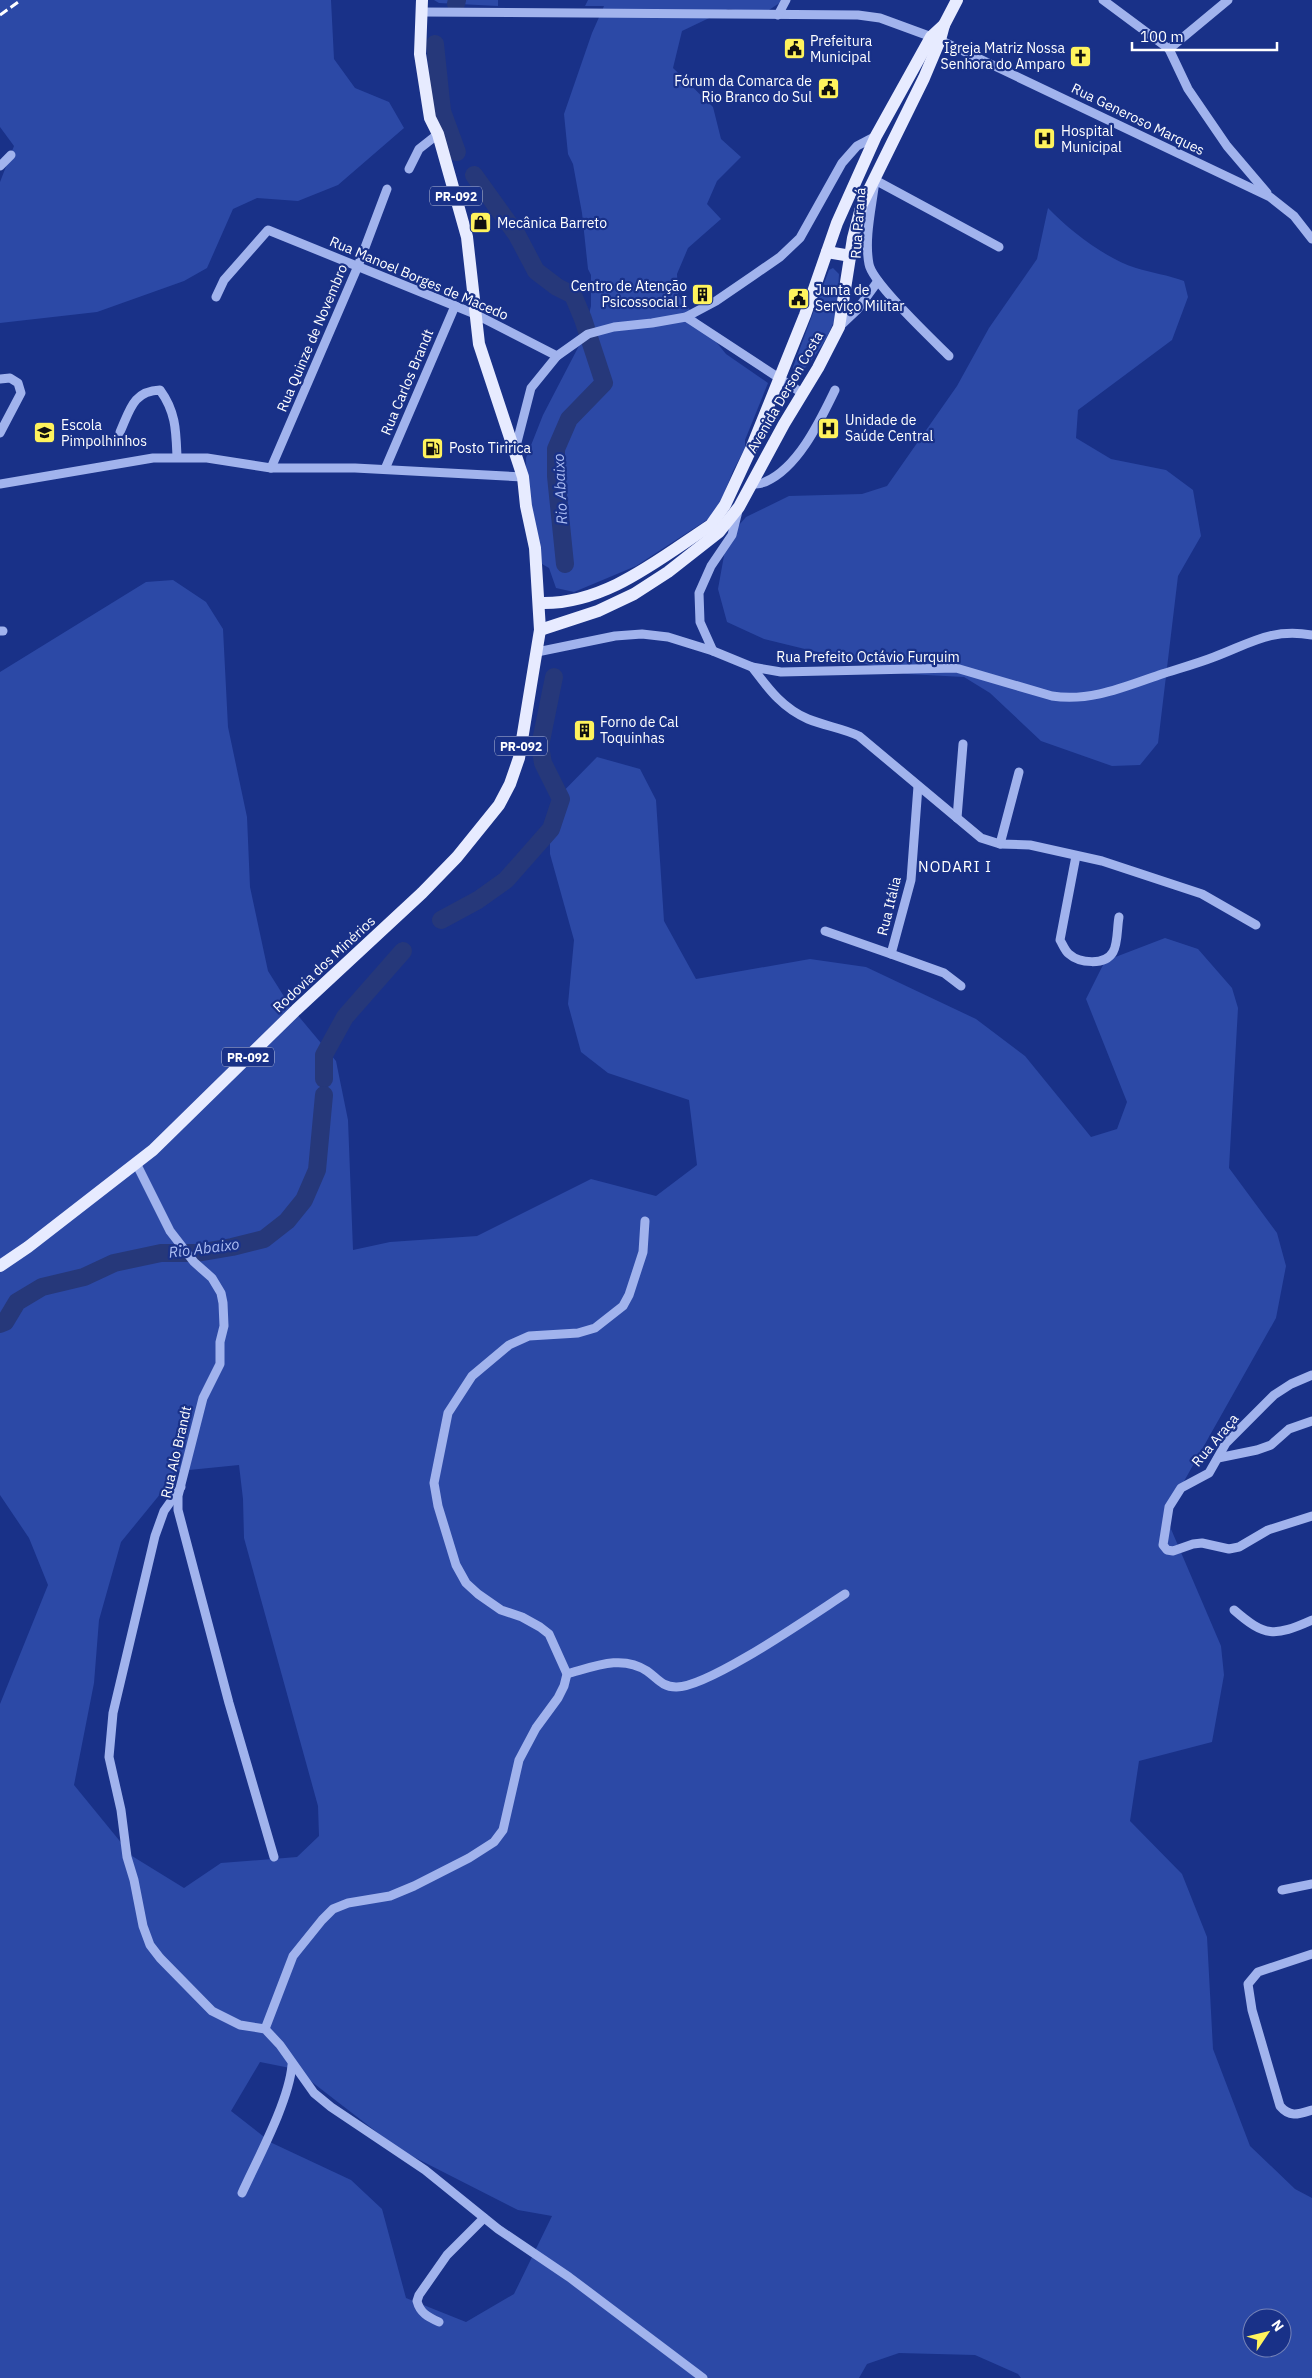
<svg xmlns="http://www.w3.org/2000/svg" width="1312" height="2378" font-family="'IBM Plex Sans',sans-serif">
  <rect width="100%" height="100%" fill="#193188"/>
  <g fill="#2c49a6" fill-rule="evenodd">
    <polygon points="0,0 331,0 334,59 355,88 389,102 404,128 338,185 298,201 257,198 233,209 207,268 184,281 97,312 0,323 0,182 14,146 0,127"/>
    <polygon points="434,0 498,0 498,6 439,3"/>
    <polygon points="588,0 784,0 763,14 728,9 682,31 673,68 713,107 721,139 741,157 717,181 707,204 721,219 688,248 677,274 678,295 726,354 768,383 745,440 745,448 733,471 716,514 636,566 574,592 556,588 549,568 542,564 527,519 526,458 543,415 583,338 591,306 591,275 588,269 582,213 573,164 568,154 564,114 592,33 604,6 585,6"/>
    <path d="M1048,208c21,22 58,51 88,60 16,5 32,7 48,13l4,16 -16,43 -94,70 -2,28 35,21 55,11 27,20 8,46 -23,40 -20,167 -18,22 -28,1 -71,-25 -51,-48 -26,-16 -57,-3 -143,-35 -37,-17 -9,-33 9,-50 19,-22 43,-21 73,-2 25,-8 70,-100 32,-58 48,-69z"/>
    <path d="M833,268l6,6c-1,14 0,30 -4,43 -5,20 -21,41 -35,57l-7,-1v-6l36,-97z"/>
    <path d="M173,580l33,22 17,27 5,98 19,90 3,70 18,84 22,35 46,55 12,59 5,130 37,-8 87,-6 114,-57 65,17 41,-31 -8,-65 -81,-27 -27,-21 -13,-48 6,-64 -24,-86v-49l47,-48 43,12 16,31 8,121 32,58 114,-20 56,8 110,52 49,37 66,81 26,-8 10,-27 -41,-103 19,-38 60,-23 33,11 34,39 6,20 -9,160 48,65 9,33 -10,52 -111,197 56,131 3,29 -12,67 -73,19 -9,60 52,53 25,63 6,112 37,97 45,43 17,9v180h-291l-3,-4 -43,-19 -76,-2 -32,11 -8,14h-859v-674l48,-119 -19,-47 -29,-43v-823l146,-90zM239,1465l4,34 1,39 74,268 1,30 -22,21 -76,6 -37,25 -52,-32 -58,-71 20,-102 5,-63 22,-78 58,-71zM260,2062l35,7 105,81 118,60 34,6 -38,78 -48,28 -60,-24 -24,-89 -31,-29 -79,-37 -41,-32zM1252,2318h30v30h-30z"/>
  </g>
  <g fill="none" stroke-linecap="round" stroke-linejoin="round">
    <g stroke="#26387a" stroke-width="18">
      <polyline points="456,4 457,0"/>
      <polyline points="435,44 442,111 457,152"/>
      <polyline points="474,175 517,235 536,271 557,287 573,295 583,319 604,383 569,419 556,449 556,476 565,564"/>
      <polyline points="441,920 478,900 506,880 551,829 561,799 543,763 540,746 554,677"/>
      <polyline points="324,1079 324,1055 345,1017 403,951"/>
      <polyline points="0,1324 5,1322 17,1302 42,1287 84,1277 114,1263 161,1253 197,1253 232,1247 264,1239 287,1221 304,1200 317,1170 324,1095"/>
    </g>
    <g stroke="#a1b3ed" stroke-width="9">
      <polyline points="1103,0 1169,49 1188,89 1227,146 1267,193"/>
      <polyline points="421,12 858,15 880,18 940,40 1270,197 1294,216 1312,239"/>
      <polyline points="778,15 786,0"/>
      <polyline points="1169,49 1228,0"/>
      <polyline points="0,166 11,155"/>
      <polyline points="409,169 419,149 438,134"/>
      <polyline points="216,297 224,280 268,230 475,314 557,356"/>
      <polyline points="686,317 802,393"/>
      <polyline points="839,327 857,310 878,281"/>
      <path d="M949,356c-16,-16 -77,-73 -80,-92 -5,-26 3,-57 6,-84l124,67"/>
      <polyline points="0,379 10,378 18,383 21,393 0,433"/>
      <path d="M120,432c10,-22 13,-41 40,-42 16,22 16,41 17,67"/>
      <polyline points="515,450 531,388 557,356 588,334 614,327 652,323 686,317 716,301 754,275 780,257 800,238 842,163 857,146 876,136"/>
      <polyline points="271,468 358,266 387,189"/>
      <polyline points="385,469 455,306"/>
      <polyline points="0,484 153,458 207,458 271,468 355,468 523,477"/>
      <path d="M750,485c4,-1 11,-1 15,-3 33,-14 55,-61 70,-92"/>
      <polyline points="0,631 3,631"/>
      <polyline points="713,651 700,622 699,593 711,566 732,535 738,511"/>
      <path d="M537,652l78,-16 27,-2 26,3 45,14 39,16 29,5 175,-4 96,28c38,6 72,-9 107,-21 18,-6 37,-11 55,-18 37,-14 57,-29 98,-22"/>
      <path d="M752,667c16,21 30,41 56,52 17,7 34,9 51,17l122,102 19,6 30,1 72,16 100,33 54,31"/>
      <polyline points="918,786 911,880 891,954 944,973 961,986"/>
      <polyline points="957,818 963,744"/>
      <polyline points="1000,844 1019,772"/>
      <path d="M1076,856l-16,84c3,5 5,11 9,14 10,9 36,12 44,-2 5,-8 4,-25 6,-35"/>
      <polyline points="825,931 891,954"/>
      <polyline points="136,1163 170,1231 194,1262 212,1278 221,1293 223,1303 224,1326 220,1342 220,1364 203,1398 178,1496 178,1510 229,1703 274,1857"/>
      <polyline points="1312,1375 1291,1384 1274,1395 1226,1443 1209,1473 1181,1488 1169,1507 1163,1545 1167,1550 1173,1551 1193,1544 1202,1543 1229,1549 1239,1547 1268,1530 1312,1516"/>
      <polyline points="1218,1458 1257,1450 1271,1445 1289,1429 1312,1421"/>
      <polyline points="181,1487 164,1511 155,1536 113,1713 109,1757 121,1810 127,1857 134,1880 143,1926 150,1945 160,1958 212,2011 240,2025 265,2029 280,2045 314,2093 331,2107 425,2170 498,2229 569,2277 703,2378"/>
      <path d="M1234,1610c31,27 40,27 78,10"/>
      <path d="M567,1674c26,-7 55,-20 80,-3 10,7 15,16 29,16 32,1 138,-73 169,-93"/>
      <polyline points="1282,1890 1312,1884"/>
      <path d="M1312,1954l-54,18 -10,12 4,26 28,96c10,12 19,8 32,4"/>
      <polyline points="265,2029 293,1956 322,1920 333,1909 348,1903 390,1896 414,1886 469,1858 494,1842 503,1830 519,1760 536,1728 558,1698 564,1686 567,1674 549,1634 540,1627 522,1617 501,1610 478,1594 466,1583 456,1565 438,1506 434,1483 448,1413 472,1376 509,1345 529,1336 578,1333 595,1328 623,1306 629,1295 643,1252 645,1221"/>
      <path d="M242,2193c16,-35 47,-92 50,-128"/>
      <path d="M439,2322c-11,-5 -19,-9 -22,-21l2,-6 28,-40 37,-37"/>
    </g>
    <g stroke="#e7ebff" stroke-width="12">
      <polyline points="827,252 851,256"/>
      <path d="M540,603c65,2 119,-44 171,-78l14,-20 26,-56 54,-134 32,-92 39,-87 55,-99 13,-12"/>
      <polyline points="540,630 598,611 634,594 668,572 719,532 739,507 784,424 818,368 839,327 853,238 862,204 924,78 940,40 944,25 957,0"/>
      <polyline points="0,1266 28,1247 153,1150 296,1010 422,893 457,857 499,805 510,784 519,758 540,630 535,548 526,506 523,477 479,344 467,237 438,134 430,118 420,54 422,0"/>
    </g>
    <polyline stroke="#fff" stroke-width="3" stroke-dasharray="9 4" stroke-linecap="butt" points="0,15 21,0"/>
  </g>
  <defs>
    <symbol id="civic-square" viewBox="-11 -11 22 22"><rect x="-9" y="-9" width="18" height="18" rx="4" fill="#fff35d" stroke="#193188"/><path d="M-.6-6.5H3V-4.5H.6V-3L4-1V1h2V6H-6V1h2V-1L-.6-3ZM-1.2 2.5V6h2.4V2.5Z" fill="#111"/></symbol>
    <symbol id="church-square" viewBox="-11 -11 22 22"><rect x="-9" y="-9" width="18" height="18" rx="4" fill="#fff35d" stroke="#193188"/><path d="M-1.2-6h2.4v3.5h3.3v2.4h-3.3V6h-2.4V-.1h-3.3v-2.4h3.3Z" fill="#111"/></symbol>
    <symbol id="hospital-square" viewBox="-11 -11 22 22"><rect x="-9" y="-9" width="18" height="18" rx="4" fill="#fff35d" stroke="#193188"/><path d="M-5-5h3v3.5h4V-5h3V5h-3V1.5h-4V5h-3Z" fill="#111"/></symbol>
    <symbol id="shop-square" viewBox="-11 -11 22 22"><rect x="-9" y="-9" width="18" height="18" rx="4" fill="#fff35d" stroke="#193188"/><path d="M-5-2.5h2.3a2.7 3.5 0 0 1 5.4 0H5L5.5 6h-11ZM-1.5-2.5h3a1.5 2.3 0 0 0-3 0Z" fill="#111"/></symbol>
    <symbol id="building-square" viewBox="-11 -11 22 22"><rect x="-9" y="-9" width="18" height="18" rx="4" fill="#fff35d" stroke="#193188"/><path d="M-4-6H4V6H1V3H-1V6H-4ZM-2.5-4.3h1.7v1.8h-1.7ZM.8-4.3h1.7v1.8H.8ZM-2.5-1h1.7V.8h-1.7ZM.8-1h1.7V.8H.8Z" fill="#111"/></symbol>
    <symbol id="school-square" viewBox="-11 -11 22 22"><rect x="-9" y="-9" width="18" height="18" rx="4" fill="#fff35d" stroke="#193188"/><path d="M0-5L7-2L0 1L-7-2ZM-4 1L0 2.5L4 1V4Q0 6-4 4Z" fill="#111"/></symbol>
    <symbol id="fuel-square" viewBox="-11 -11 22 22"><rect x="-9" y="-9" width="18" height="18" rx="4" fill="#fff35d" stroke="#193188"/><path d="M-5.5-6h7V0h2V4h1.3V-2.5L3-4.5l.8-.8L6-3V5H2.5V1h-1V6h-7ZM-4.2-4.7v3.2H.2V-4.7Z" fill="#111"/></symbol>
  </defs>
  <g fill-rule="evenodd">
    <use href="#civic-square" x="782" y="36" width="25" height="25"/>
    <use href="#church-square" x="1068" y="44" width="25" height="25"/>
    <use href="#civic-square" x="816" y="76" width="25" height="25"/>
    <use href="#hospital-square" x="1032" y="126" width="25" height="25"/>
    <use href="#shop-square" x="468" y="210" width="25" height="25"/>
    <use href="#building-square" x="690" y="282" width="25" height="25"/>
    <use href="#civic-square" x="786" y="286" width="25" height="25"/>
    <use href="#hospital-square" x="816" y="416" width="25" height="25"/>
    <use href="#school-square" x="32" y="420" width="25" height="25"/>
    <use href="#fuel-square" x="420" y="436" width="25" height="25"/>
    <use href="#building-square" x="572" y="718" width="25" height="25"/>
  </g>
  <g text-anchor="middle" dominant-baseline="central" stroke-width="4.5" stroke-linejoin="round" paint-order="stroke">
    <g fill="#193188" stroke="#bac1db" stroke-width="1">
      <rect x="430" y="186.5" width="52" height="19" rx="4"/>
      <rect x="495" y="736.5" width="52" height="19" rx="4"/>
      <rect x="222" y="1047.5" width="52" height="19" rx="4"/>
    </g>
    <g font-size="12" font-weight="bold" fill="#fff">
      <text x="456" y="196">PR-092</text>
      <text x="521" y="746">PR-092</text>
      <text x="248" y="1057">PR-092</text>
    </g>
    <g font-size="14" fill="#fff" stroke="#193188" text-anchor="start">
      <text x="810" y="41">Prefeitura<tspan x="810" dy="16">Municipal</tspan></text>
      <text x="1065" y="48" text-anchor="end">Igreja Matriz Nossa<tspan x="1065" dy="16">Senhora do Amparo</tspan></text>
      <text x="812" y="81" text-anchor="end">Fórum da Comarca de<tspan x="812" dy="16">Rio Branco do Sul</tspan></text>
      <text x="1061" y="131">Hospital<tspan x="1061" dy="16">Municipal</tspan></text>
      <text x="497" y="223">Mecânica Barreto</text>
      <text x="687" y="286" text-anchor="end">Centro de Atenção<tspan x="687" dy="16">Psicossocial I</tspan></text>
      <text x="815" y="290">Junta de<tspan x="815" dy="16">Serviço Militar</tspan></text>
      <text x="845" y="420">Unidade de<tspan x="845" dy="16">Saúde Central</tspan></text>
      <text x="61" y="425">Escola<tspan x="61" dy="16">Pimpolhinhos</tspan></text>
      <text x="449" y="448">Posto Tiririca</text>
      <text x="600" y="722">Forno de Cal<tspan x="600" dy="16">Toquinhas</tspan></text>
    </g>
    <g font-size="14" fill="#fff" stroke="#193188">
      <text transform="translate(1138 119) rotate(26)">Rua Generoso Marques</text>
      <text transform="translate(858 223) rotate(-86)">Rua Paraná</text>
      <text transform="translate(419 278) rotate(23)">Rua Manoel Borges de Macedo</text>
      <text transform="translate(312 338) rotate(-67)">Rua Quinze de Novembro</text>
      <text transform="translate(407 382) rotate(-67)">Rua Carlos Brandt</text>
      <text transform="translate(785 392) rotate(-60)">Avenida Derson Costa</text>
      <text x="868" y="657">Rua Prefeito Octávio Furquim</text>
      <text transform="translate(889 906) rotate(-76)">Rua Itália</text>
      <text transform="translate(324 964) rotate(-43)">Rodovia dos Minérios</text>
      <text transform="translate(1215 1440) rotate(-50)">Rua Araça</text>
      <text transform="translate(176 1452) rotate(-77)">Rua Alo Brandt</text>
    </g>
    <g font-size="15" font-style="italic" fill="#adbef4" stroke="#193188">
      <text transform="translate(560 489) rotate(-93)">Rio Abaixo</text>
      <text transform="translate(204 1248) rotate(-7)">Rio Abaixo</text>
    </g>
    <g font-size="15" letter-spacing="1" fill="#fff" stroke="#193188">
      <text x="955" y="866">NODARI I</text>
    </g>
  </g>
  <g transform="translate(1267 2333) rotate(55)"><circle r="24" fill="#193188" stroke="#7583b8"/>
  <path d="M0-4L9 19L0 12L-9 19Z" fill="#fff35d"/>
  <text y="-8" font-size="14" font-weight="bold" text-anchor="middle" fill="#ffffff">N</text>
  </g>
  <path d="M1132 42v8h145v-8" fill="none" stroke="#ffffff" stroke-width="2.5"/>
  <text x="1140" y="42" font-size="15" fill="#ffffff" stroke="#193188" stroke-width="4" paint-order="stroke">100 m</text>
</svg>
